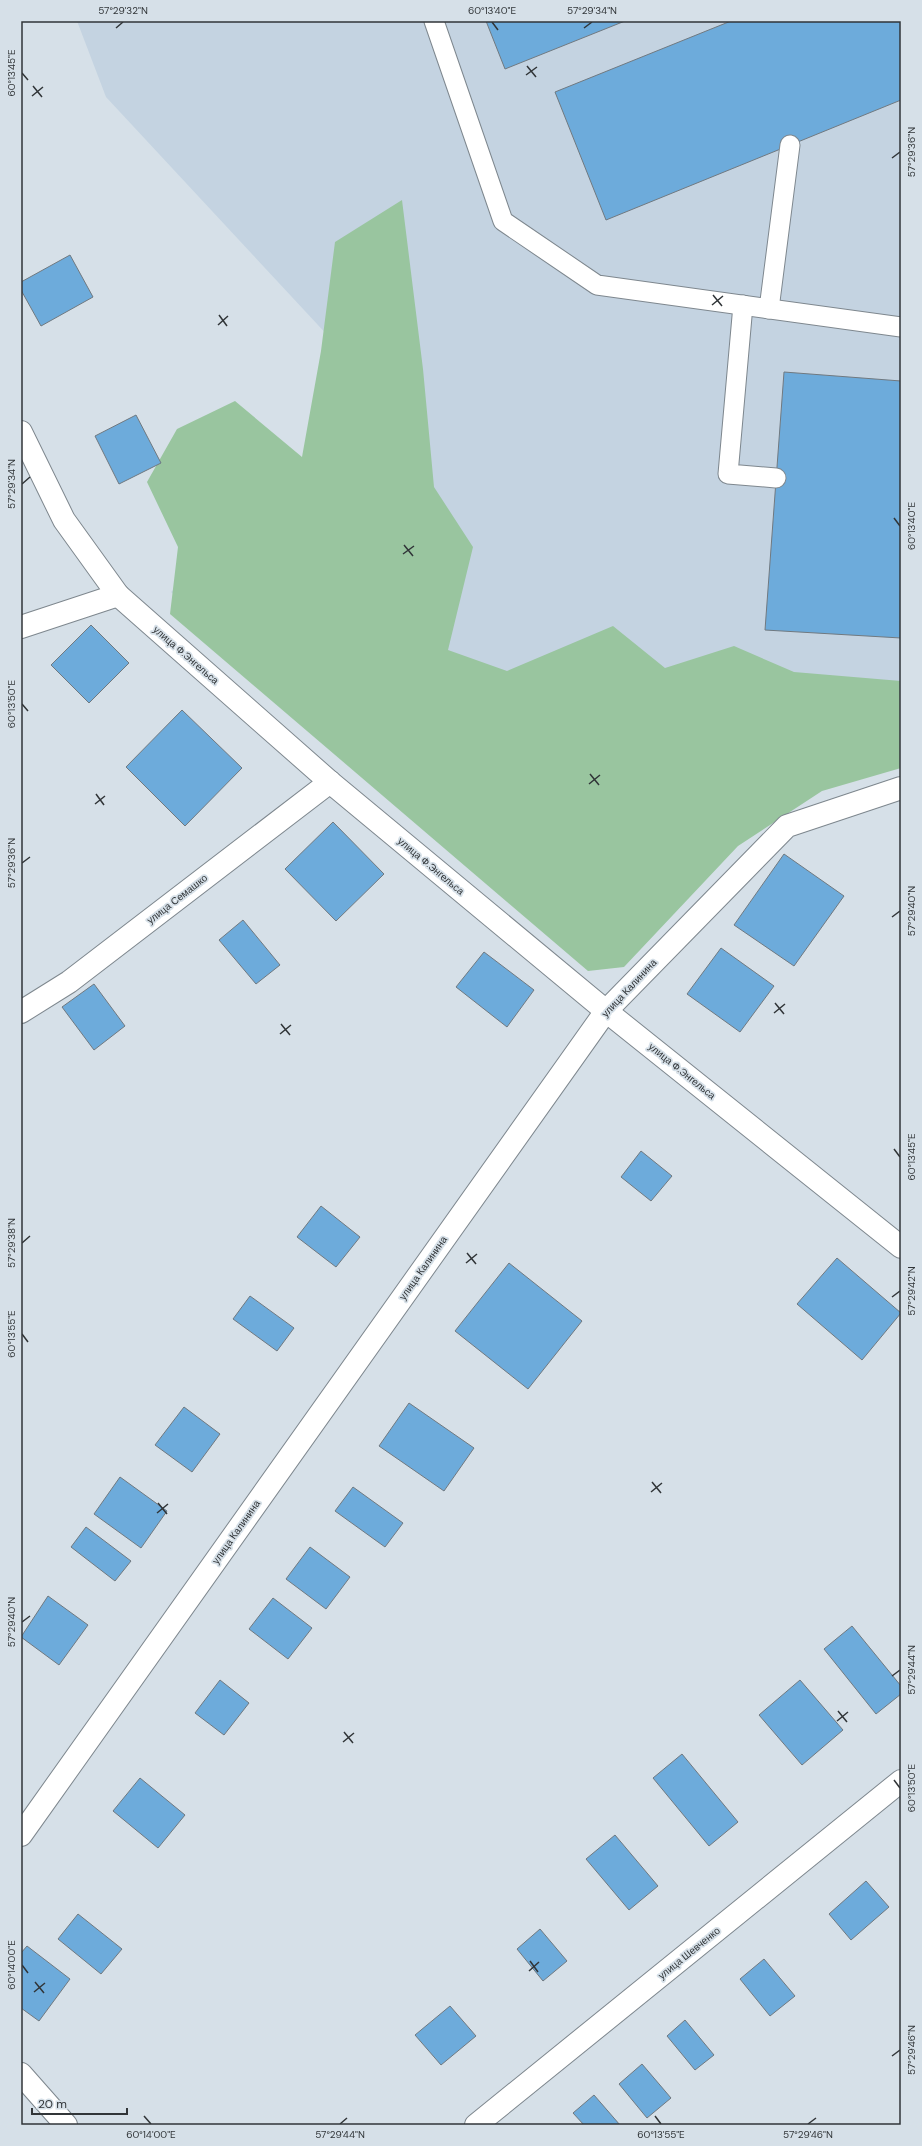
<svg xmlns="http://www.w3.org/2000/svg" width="922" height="2146" font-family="'DM Sans',sans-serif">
  <rect width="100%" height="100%" fill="#d6e0e8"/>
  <polygon fill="#c4d3e1" points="77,21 901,21 901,708 554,925 171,592 308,465 331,339 106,97"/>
  <polygon fill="#99c59f" points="402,200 423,369 434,487 473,547 448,650 507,671 613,626 665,668 734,646 794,672 901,681 901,768 822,791 738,846 624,967 588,971 170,614 178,547 147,482 177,429 235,401 302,457 321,351 335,242"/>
  <g fill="#6dabdb" stroke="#707980">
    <polygon points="486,21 625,21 505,69"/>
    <polygon points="731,21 901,21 901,100 606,220 555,92"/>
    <polygon points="70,255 93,297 41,326 21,290 21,282"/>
    <polygon points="784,372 901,381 901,638 765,630"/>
    <polygon points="136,415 161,463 119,484 95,436"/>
    <polygon points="91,625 129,663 89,703 51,665"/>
    <polygon points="182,710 242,768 185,826 126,767"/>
    <polygon points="333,822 384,874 336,921 285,869"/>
    <polygon points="784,854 844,896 794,966 734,925"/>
    <polygon points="243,920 280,965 256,984 219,940"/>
    <polygon points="721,948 774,986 740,1032 687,994"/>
    <polygon points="484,952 534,990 507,1027 456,987"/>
    <polygon points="94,984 125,1026 94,1050 62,1007"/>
    <polygon points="641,1151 672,1176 651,1201 621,1177"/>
    <polygon points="321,1206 360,1237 336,1267 297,1237"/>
    <polygon points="837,1258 901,1313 862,1360 797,1304"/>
    <polygon points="509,1263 582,1321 528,1389 455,1331"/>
    <polygon points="250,1296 294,1328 277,1351 233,1319"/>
    <polygon points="409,1403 474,1448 444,1491 379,1446"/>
    <polygon points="184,1407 220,1434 192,1472 155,1445"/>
    <polygon points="120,1477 167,1511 141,1548 94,1514"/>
    <polygon points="353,1487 403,1523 385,1547 335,1511"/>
    <polygon points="86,1527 131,1561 115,1581 71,1547"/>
    <polygon points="310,1547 350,1577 326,1609 286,1579"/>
    <polygon points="48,1596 88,1625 59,1665 21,1637"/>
    <polygon points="273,1598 312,1628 288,1659 249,1629"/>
    <polygon points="852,1626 901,1686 901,1694 876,1714 824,1649"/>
    <polygon points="220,1680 249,1703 224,1735 195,1713"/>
    <polygon points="800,1680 843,1730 802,1765 759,1715"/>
    <polygon points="682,1754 738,1822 709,1846 653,1778"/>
    <polygon points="140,1778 185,1815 158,1848 113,1811"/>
    <polygon points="615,1835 658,1886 629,1910 586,1859"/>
    <polygon points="866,1881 889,1907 851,1940 829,1914"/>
    <polygon points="78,1914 122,1949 101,1974 58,1939"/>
    <polygon points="540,1929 567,1961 543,1981 517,1949"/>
    <polygon points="27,1946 70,1979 39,2021 21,2008 21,1953"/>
    <polygon points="764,1959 795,1996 770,2016 740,1979"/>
    <polygon points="450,2006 476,2036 441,2065 415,2035"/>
    <polygon points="685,2020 714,2055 695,2070 667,2036"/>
    <polygon points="642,2064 671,2098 647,2118 619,2084"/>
    <polygon points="594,2095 620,2125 584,2125 573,2113"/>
  </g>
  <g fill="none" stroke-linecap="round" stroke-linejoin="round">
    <defs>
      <g id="lane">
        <polyline points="434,21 503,221 597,285 901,327"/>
        <polyline points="743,305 728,474 776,478"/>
        <polyline points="769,309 790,145"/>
      </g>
      <g id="street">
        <polyline points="21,432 64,520 118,595 330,782 606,1011 901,1247"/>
        <polyline points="21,627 118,595"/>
        <polyline points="21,1012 69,982 330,782"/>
        <polyline points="21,1835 606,1011 787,826 901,788"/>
        <polyline points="21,2074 66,2125"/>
      </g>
      <polyline id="primary" points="476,2125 901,1781"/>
    </defs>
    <use href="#lane" stroke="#7e878e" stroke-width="21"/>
    <use href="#street" stroke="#7e878e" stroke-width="24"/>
    <use href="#primary" stroke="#7e878e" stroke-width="24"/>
    <use href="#lane" stroke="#fff" stroke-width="19"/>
    <use href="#street" stroke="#fff" stroke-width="22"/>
    <use href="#primary" stroke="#fff" stroke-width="22"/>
  </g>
  <path fill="none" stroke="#313538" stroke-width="1.5" d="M492,22l6,8M116,28l7,-6M584,28l8,-6M527,66l9,11M22,73l6,7M526,75l11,-8M33,86l9,11M32,96l11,-9M892,158l8,-6M713,295l9,11M712,305l11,-9M219,315l8,11M218,325l10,-9M22,484l8,-7M894,518l6,8M404,545l9,11M403,554l11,-8M22,704l6,7M590,774l9,11M589,784l11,-9M96,794l8,11M95,804l10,-8M22,863l8,-6M892,917l8,-6M775,1003l9,11M774,1013l11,-9M281,1024l9,11M280,1034l11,-9M894,1149l6,8M22,1243l8,-7M467,1253l9,11M466,1263l11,-9M892,1297l8,-6M22,1334l6,8M652,1482l9,11M651,1492l11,-9M158,1503l9,11M157,1513l11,-9M22,1622l8,-6M892,1676l8,-6M838,1711l9,11M837,1721l11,-9M344,1732l9,11M343,1742l11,-9M894,1780l6,8M530,1961l8,11M22,1965l6,8M529,1971l10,-9M35,1982l9,11M34,1992l11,-9M892,2056l8,-6M144,2116l7,8M655,2116l6,8M340,2124l7,-6M808,2124l8,-6"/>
  <g text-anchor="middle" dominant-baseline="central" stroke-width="3.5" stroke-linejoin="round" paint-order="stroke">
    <g font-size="10" fill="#313538" stroke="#d6e0e8">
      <text transform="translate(186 655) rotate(41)">улица Ф.Энгельса</text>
      <text transform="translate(431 866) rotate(40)">улица Ф.Энгельса</text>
      <text transform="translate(177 899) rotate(-38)">улица Семашко</text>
      <text transform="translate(629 988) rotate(-47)">улица Калинина</text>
      <text transform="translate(682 1071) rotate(39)">улица Ф.Энгельса</text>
      <text transform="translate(423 1268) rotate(-55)">улица Калинина</text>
      <text transform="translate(236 1532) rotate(-55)">улица Калинина</text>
      <text transform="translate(689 1953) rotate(-39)">улица Шевченко</text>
    </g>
  </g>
  <rect width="922" height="2146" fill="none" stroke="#d6e0e8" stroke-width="44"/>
  <path d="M32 2108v6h95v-6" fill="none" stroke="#313538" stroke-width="2"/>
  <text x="38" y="2108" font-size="12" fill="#313538" stroke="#d6e0e8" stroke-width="3" paint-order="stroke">20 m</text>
  <rect x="22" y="22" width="878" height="2102" fill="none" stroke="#313538" stroke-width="1.5"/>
  <g font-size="10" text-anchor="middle" fill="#313538">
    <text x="123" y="14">57°29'32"N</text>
    <text x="492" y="14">60°13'40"E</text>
    <text x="592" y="14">57°29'34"N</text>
    <text transform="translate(11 73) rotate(-90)" y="4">60°13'45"E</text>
    <text transform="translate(911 152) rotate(-90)" y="4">57°29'36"N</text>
    <text transform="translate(11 484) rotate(-90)" y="4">57°29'34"N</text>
    <text transform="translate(911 526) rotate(-90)" y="4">60°13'40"E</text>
    <text transform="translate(11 704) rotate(-90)" y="4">60°13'50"E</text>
    <text transform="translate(11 863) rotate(-90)" y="4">57°29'36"N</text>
    <text transform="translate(911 911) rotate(-90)" y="4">57°29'40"N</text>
    <text transform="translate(911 1157) rotate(-90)" y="4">60°13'45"E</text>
    <text transform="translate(11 1243) rotate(-90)" y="4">57°29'38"N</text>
    <text transform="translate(911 1291) rotate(-90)" y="4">57°29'42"N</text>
    <text transform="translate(11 1334) rotate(-90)" y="4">60°13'55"E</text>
    <text transform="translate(11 1622) rotate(-90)" y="4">57°29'40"N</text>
    <text transform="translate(911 1670) rotate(-90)" y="4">57°29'44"N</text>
    <text transform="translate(911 1788) rotate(-90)" y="4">60°13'50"E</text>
    <text transform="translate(11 1965) rotate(-90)" y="4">60°14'00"E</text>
    <text transform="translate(911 2050) rotate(-90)" y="4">57°29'46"N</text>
    <text x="151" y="2138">60°14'00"E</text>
    <text x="340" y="2138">57°29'44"N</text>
    <text x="661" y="2138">60°13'55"E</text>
    <text x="808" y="2138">57°29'46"N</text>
  </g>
</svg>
